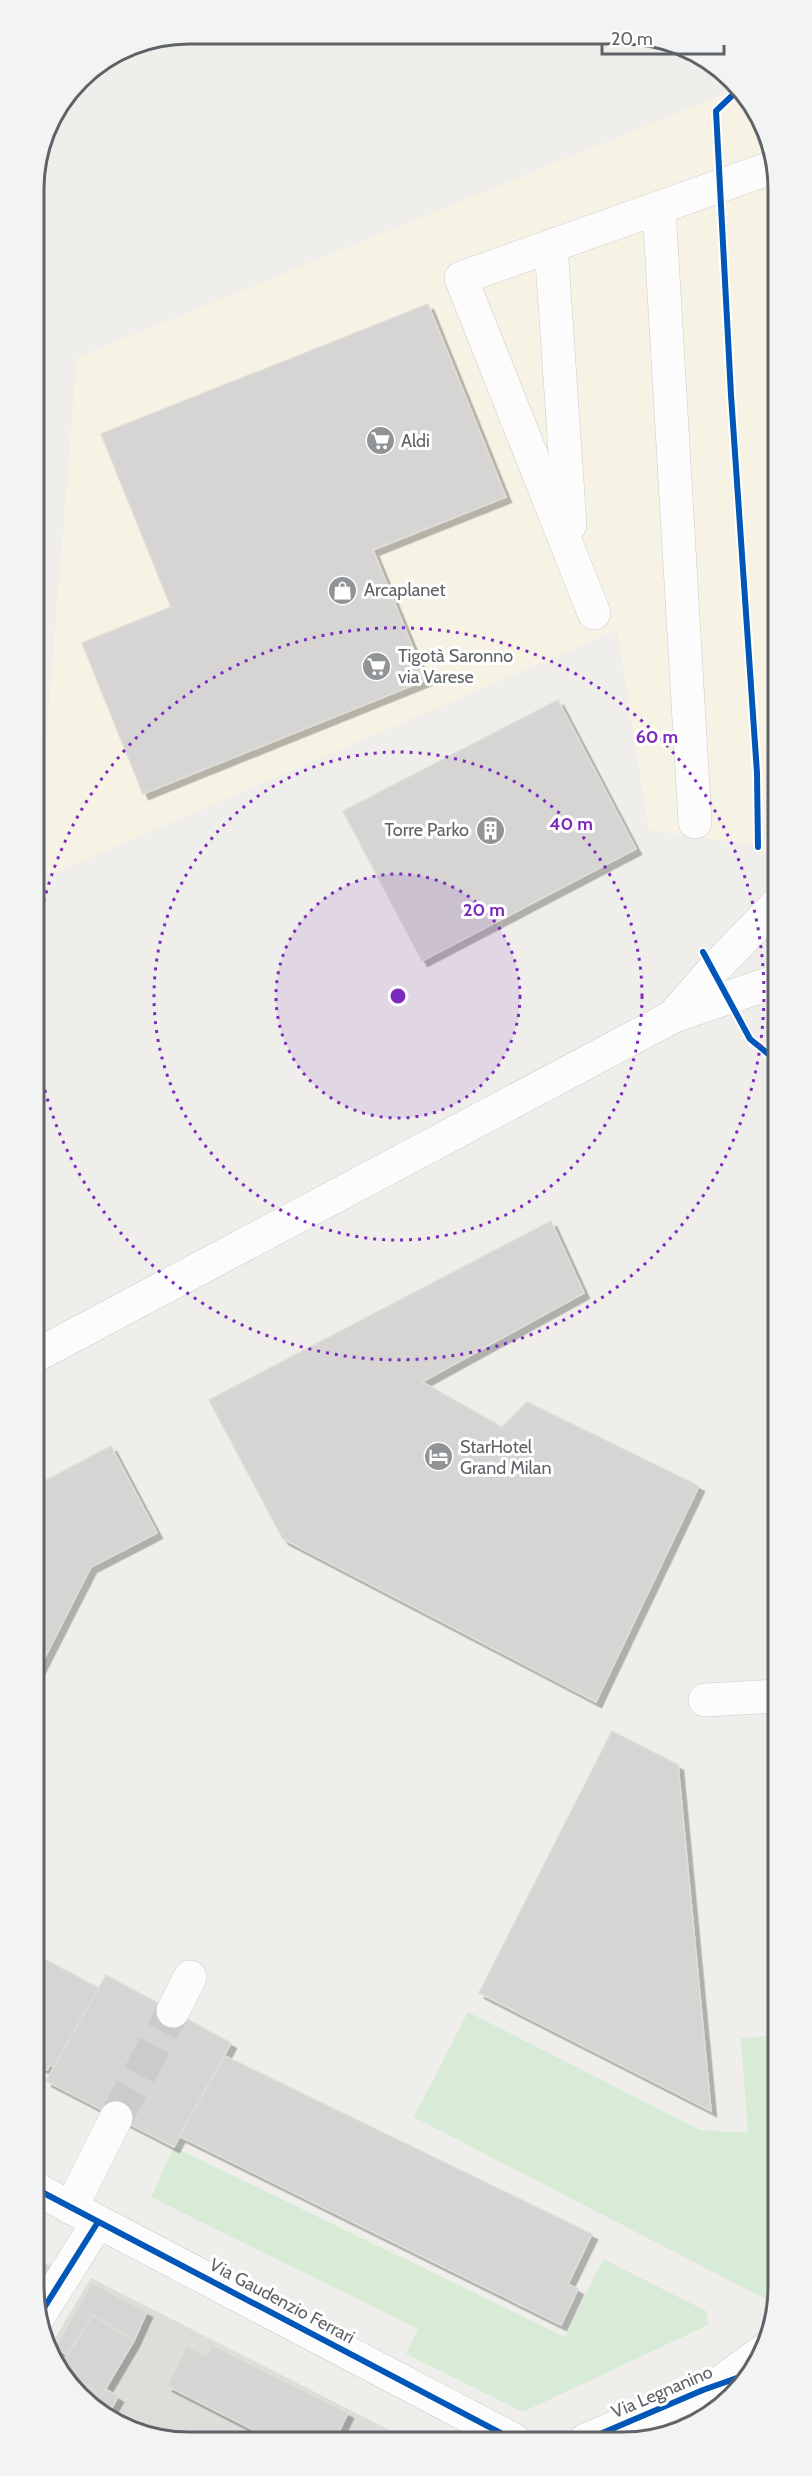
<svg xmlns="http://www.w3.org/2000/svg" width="812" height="2476" font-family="Cabin,sans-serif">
  <defs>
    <filter id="shadow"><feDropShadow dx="5.5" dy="5.5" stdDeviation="0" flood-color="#0004"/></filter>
  </defs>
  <rect width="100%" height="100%" fill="#efeeea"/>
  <polygon fill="#f7f3e4" points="739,88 759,127 776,287 777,859 748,844 649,830 617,630 35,881 77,358"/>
  <polygon fill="#dfddda" points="91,2278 409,2440 159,2440 78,2397 51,2345"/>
  <g fill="#d8ebd6">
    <polygon points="468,2012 700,2130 748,2133 741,2038 778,2035 779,2297 777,2305 414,2117"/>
    <polygon points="174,2147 565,2337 603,2259 706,2311 708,2325 523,2412 406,2354 418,2329 151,2197"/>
  </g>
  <g fill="#d6d5d3" stroke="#deddd9" stroke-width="1.5" filter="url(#shadow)">
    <polygon points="428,304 506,497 373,550 426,680 143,794 82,643 171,607 101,434"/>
    <polygon points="558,700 636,849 422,961 343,811"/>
    <polygon points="551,1221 584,1293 422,1382 502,1427 527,1402 699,1486 596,1702 283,1539 209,1400"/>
    <polygon points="111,1446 157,1533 91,1567 35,1677 35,1486"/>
    <polygon points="612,1731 678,1765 711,2111 479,1993"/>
    <polygon points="35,1954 99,1988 54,2067 50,2065 47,2070 36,2064"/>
    <polygon points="106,1975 231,2043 174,2147 46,2081"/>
    <polygon points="225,2056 592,2234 568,2284 578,2289 561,2325 179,2136"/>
    <polygon points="36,2258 51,2267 36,2294"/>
    <polygon points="92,2283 147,2312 134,2341 93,2315 67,2355 55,2348"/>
    <polygon points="93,2315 134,2341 102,2395 65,2371 61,2365"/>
    <polygon points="212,2345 348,2413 335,2440 273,2440 167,2386 187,2346 206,2356"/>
    <polygon points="65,2371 102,2395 106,2389 118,2397 109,2413 78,2397"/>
  </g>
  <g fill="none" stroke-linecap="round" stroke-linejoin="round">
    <polyline stroke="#cbcbca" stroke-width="33" stroke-dasharray="33 16" stroke-linecap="butt" points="116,2118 173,2011"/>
    <defs>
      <g id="minor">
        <polyline points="659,207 695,822"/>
        <polyline points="551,246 570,525"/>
        <polyline points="594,613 461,278 776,166"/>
        <polyline points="674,1015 714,969 777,904"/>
        <polyline points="35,1356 674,1016 777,981"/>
        <polyline points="705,1700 778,1696"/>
        <polyline points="173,2011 190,1977"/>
        <polyline points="36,2189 514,2440"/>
        <polyline points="71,2208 116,2118"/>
        <polyline points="37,2319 98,2222"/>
        <polyline points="726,2378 766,2349"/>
        <polyline points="586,2440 703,2390 751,2373"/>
      </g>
    </defs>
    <use href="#minor" stroke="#cbcccc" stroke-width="34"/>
    <use href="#minor" stroke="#fdfcfc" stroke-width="33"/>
    <defs>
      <g id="cycleway">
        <polyline points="739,89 716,111 731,395 757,773 758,847"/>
        <polyline points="703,952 750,1039 777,1061"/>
        <polyline points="36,2189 514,2440"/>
        <polyline points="37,2319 98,2222"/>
        <polyline points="586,2440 703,2390 751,2373"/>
      </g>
    </defs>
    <use href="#cycleway" stroke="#fff" stroke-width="10"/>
    <use href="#cycleway" stroke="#0057b8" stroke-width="6"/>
  </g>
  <circle cx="398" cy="996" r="122" fill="#7b2cbf" fill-opacity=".12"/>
  <g fill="none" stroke="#7b2cbf" stroke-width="3" stroke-dasharray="3 6">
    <circle cx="398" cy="996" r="122"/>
    <circle cx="398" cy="996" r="244"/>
    <path d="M34 955A366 366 0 1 1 35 1041"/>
  </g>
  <defs>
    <symbol id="supermarket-disc" viewBox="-11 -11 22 22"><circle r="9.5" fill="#919496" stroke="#fff"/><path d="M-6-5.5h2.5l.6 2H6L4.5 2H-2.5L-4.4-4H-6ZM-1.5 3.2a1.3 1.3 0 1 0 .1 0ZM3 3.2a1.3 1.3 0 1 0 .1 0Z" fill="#fff"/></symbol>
    <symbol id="shop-disc" viewBox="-11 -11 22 22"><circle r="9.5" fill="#919496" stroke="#fff"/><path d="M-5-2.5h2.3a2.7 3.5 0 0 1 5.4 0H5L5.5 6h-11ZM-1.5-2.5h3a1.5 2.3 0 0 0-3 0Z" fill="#fff"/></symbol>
    <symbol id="building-disc" viewBox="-11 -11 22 22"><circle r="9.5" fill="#919496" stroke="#fff"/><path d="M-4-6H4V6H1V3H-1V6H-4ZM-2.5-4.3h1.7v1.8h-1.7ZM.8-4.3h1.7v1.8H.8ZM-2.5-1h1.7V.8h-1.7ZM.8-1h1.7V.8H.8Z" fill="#fff"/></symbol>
    <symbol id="hotel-disc" viewBox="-11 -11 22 22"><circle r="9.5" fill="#919496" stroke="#fff"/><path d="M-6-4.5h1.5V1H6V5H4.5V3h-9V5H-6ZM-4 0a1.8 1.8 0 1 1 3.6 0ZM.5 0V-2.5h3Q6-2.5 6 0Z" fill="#fff"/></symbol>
  </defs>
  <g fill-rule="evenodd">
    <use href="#supermarket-disc" x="364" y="424" width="33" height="33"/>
    <use href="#shop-disc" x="326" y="574" width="33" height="33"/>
    <use href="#supermarket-disc" x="360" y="650" width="33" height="33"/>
    <use href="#building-disc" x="474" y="814" width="33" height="33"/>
    <use href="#hotel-disc" x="422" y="1440" width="33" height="33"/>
  </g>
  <g text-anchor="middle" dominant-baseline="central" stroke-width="6" stroke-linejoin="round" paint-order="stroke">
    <g font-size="18" fill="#5f6368" stroke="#fff" text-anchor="start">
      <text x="401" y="441">Aldi</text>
      <text x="364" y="590">Arcaplanet</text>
      <text x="398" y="656">Tigotà Saronno<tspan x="398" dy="21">via Varese</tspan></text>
      <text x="469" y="830" text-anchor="end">Torre Parko</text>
      <text x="460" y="1447">StarHotel<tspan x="460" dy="21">Grand Milan</tspan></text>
    </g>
    <g font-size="18" fill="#5f6368" stroke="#fff">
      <text transform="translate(282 2301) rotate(28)">Via Gaudenzio Ferrari</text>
      <text transform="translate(662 2392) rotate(-23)">Via Legnanino</text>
    </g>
  </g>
  <path d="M0 0H812V2476H0ZM189 44H623A145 145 0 0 1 768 189V2287A145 145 0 0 1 623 2432H189A145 145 0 0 1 44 2287V189A145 145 0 0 1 189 44Z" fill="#f2f3f3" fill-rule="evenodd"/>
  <path fill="none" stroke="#5f6368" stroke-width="3" d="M189 44H623A145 145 0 0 1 768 189V2287A145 145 0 0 1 623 2432H189A145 145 0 0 1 44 2287V189A145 145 0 0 1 189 44Z"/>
  <circle cx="398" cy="996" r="9" fill="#7b2cbf" stroke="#fff" stroke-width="3"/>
  <g font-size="18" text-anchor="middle" font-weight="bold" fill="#7b2cbf" stroke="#fff" stroke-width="6" stroke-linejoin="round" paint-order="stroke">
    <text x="657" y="743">60 m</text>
    <text x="571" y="830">40 m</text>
    <text x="484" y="916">20 m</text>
  </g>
  <path d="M602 45v9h122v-9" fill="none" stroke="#5f6368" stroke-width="3"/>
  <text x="611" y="45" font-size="18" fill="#5f6368" stroke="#ffffff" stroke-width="4.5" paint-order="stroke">20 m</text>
</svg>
